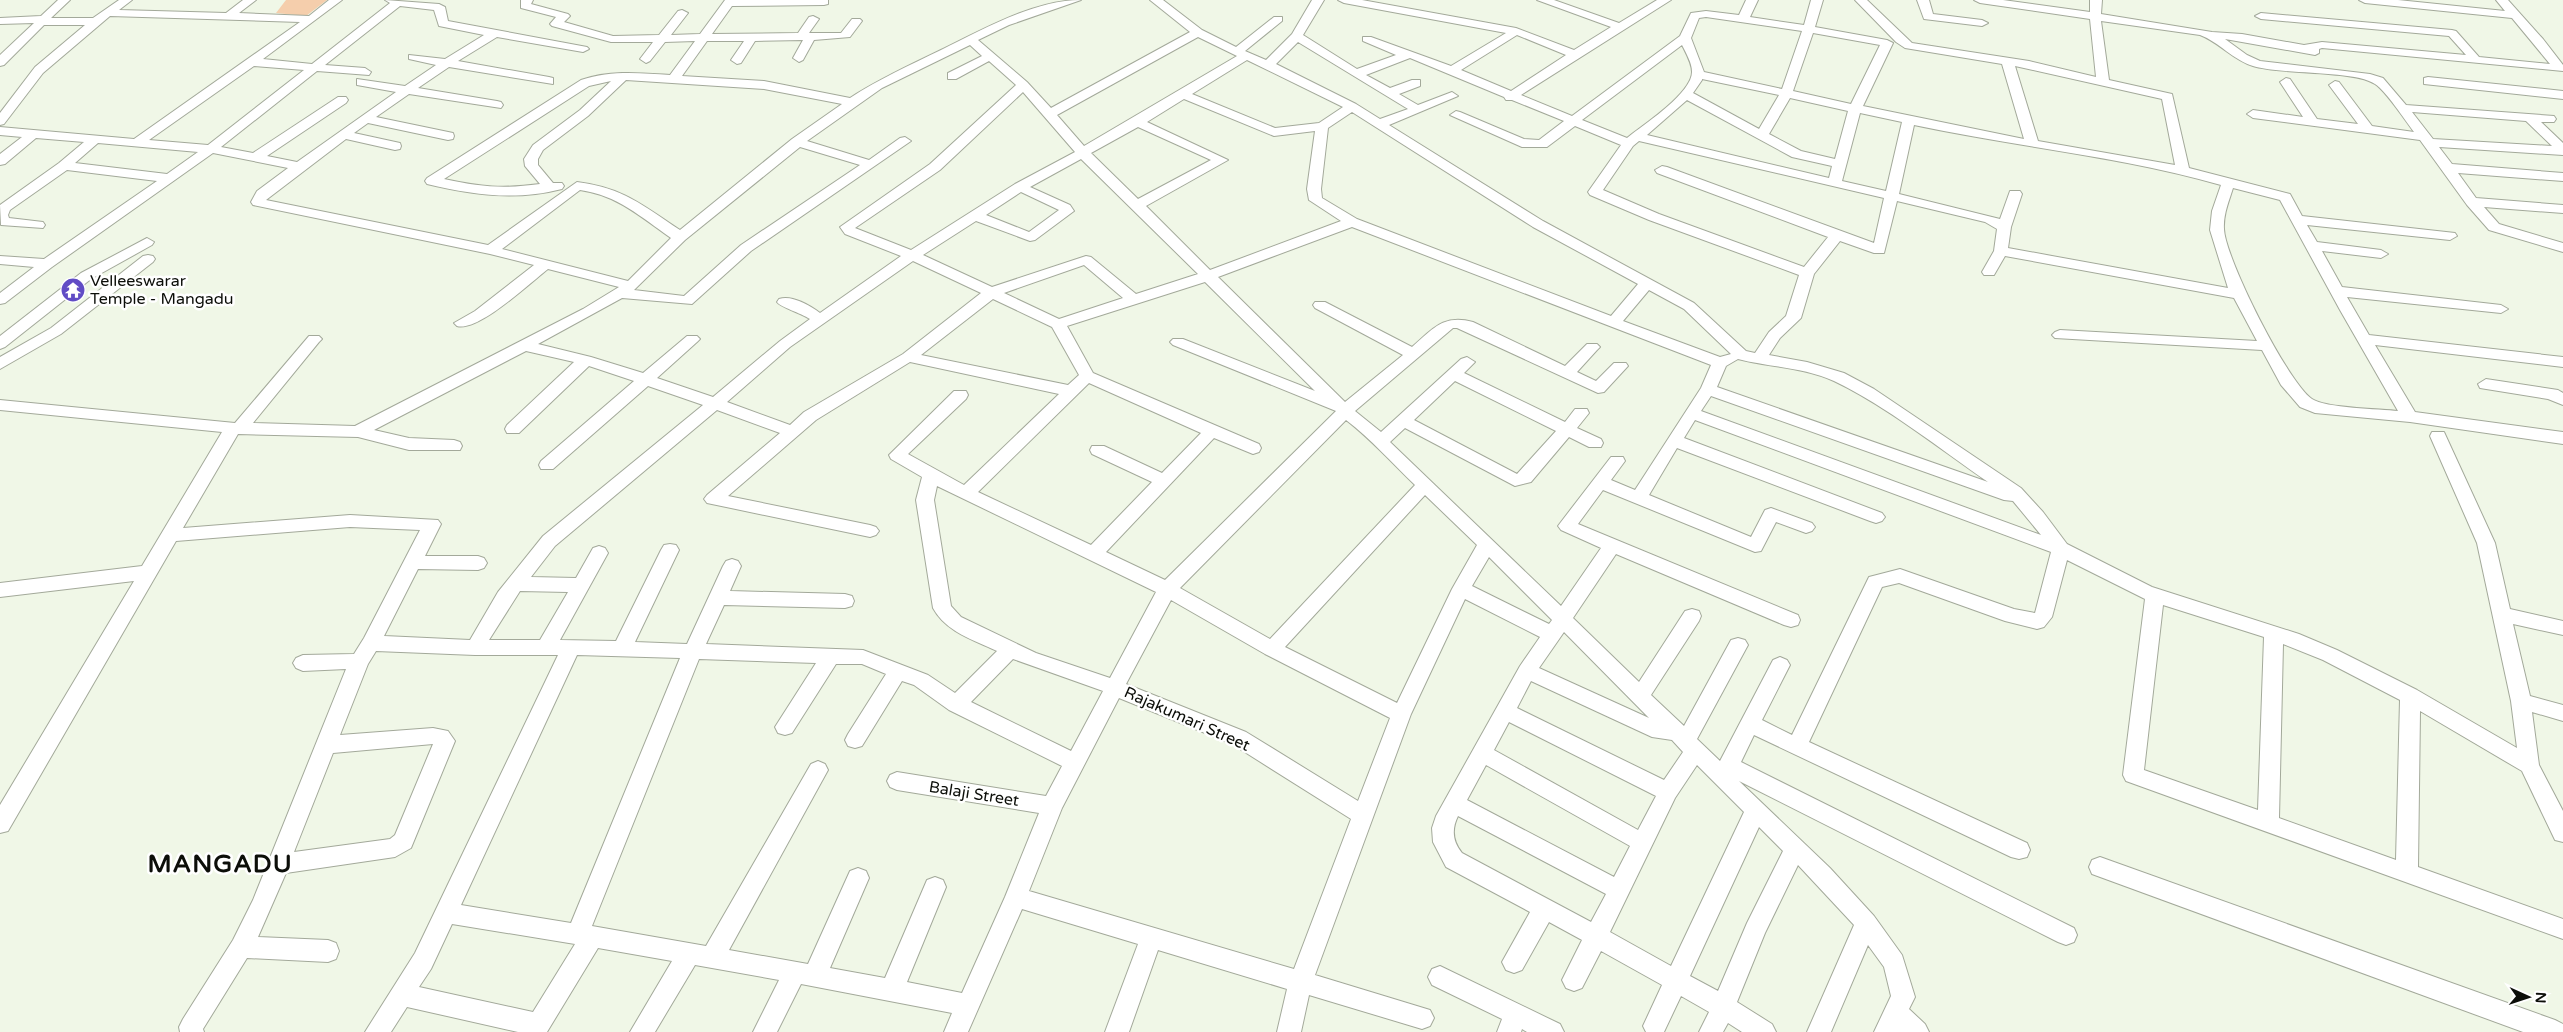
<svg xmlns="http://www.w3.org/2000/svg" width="2563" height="1032" font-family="'Varela Round',sans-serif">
  <rect width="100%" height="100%" fill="#f0f7e7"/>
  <polygon fill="#f5ceac" points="286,0 327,0 306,16 276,13"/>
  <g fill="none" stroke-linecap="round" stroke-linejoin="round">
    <defs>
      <g id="minor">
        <path d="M58,0h12l-19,18h42l26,-18h13l-13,10 107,3 17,-13h13l-17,13 70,3 20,-16h13l-79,59 49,5 78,-61 -5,-3 54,4 6,3 3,14 139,26 2,2 -6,3 -86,-15 -39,24 91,16 4,1v6l-104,-17 -31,21 79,13 4,1 2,3 -2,3 -92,-14 -33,23 77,16 1,3 -1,3 -5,1 -80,-17 -14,10 46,10 1,3 -1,3 -5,1 -49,-11 -80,61 222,45 89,-63c47,6 65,23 103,48l112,-91 50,-35 -78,-15 -138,-9 -38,36 -45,34 -5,9v6l15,18h9l2,3 -2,3c-47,12 -88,6 -135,-5l-2,-3 2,-3 154,-98c29,-10 59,-7 89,-5l25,-34 -30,1 -15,19 -4,2 -6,-4 13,-17h-42l-59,-16 -2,-2 6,-7 -35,-9v-8h12l-2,4 37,10 2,2 -6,6 49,14 46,-1 19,-24 4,-1 6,3 -17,22 29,-1 25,-34h103v4l-4,1 -92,1 -20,28 86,-1 11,-16 4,-1 6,3 -10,14h32l11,-14h8l2,2 -12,16 -36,3 -11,20 -4,2 -6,-4 10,-18 -48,1 -14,22 -4,1 -6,-4 13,-19h-37l-25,35 82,5 86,17c29,-19 60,-33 91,-48 41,-20 93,-50 140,-50l-72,25 -31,15 49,42 24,26 139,-76 -40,-32h13l39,30 34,17 38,-30h8v4l-37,30 21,9 26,-26 20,-34h12l-21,35 54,34 39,-14 -33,-14v-4h8l80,29 55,-33 -162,-30 -6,-3h24l154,28 58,22 37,-23 -74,-27h17l65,23 38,-23h14l-150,95 51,21 108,-80 11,-23 15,-2 33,4 7,-15h12l-8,17 54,8 7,-25h12l-8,27 72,13 6,3 -30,63 161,33 -22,-75 -97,-16 -9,-6 -41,-42h12l45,43 117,18 67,16 -6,-58 -110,-16 -6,-3h29l87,12v-12h12l-1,14 111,18 30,2 62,11 18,-3 144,13 -17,-19 -188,-17 -6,-3 6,-3 191,17 4,1 23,26 71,7 -38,-46 -147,-15 -6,-3h39l107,11 -9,-11h12l35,39 20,26v6l-241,-23 -3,1v4l-4,2 -90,-16 22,16 13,6 110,13 13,4 23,27 148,11 2,3 -2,3h-13l22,21v12l-124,-8 13,17 111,9v8l-105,-8 18,25 87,7v8l-79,-6 15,17 64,19v9l-74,-22 -22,-25 -47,-65 -167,-22 -6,-4 6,-4 50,7 -23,-35 6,-4 4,1 27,40 41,5 -29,-39 6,-4 4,1 33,44 42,6c-9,-12 -28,-41 -39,-48 -20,-14 -93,-9 -122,-18 -20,-6 -34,-24 -53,-31l-99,-14 8,59 63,14 17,74 101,26 12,22 153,17 2,3 -7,4 -143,-15 10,17 64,8 7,4 -7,4 -59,-7 20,36 159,18 7,4 -7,4 -154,-16 22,38 194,22v10l-188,-22 40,67 148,20v12l-153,-22 -95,-9 -15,-6 -19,-22 -19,-35 -207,-12 -3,-3 3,-3 5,-2 197,11 -23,-43 -229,-42 -11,19h-10l-2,-3 12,-21 3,-22 -12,-7 -88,-21 -13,52h-10l-34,-12 -26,33 -13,44 -21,20 -11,17 38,7 37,11 30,16 147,99 22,24 24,32 85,43 147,47 38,16 80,40 100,58 -6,-47 -34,-158 -47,-107 2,-4h12l51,111 15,66 53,12v14l-50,-11 17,72 33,9v16l-31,-9 7,53 24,46v31l-8,-2 -33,-69 -102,-60 -2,156 145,52v20l-437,-158 -3,-6 22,-176 -78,-39 -15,57 -8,10 -7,2 -32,-8 -106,-38 -17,4 -73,155 218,101 3,7 -3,7 -8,2 -8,-2 -257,-122 -13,27 333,166 3,7 -3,7 -8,3 -8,-3 -319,-161 91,87 44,48 28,39 13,42 -6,12 16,15 4,8h-55l17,-36 -7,-29 -16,-22 -37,87h-24l47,-107 -56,-60 -33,68 -28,69 35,22 4,8h-34l-14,-9 -5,9h-24l10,-20 -28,-16 -17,36h-18l-3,-6 19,-41 -61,-34 -19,37 -8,3 -8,-3 -4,-8 20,-40 -33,-18 -27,48 -8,3 -8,-3 -4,-8 28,-50 -84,-45 -13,-25 -1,-14 4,-12 84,-150 20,-29 -75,-38 -54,115 -96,261 115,35 4,8 -4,8 -8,3 -113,-34 -8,37h-24l10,-43 -129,-39 -29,82h-24l33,-88 -116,-35 -54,123h-24l8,-19 -151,-29 -24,48h-24l26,-52 -84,-15 -40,67h-25l42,-71 -74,-13 -51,84h-29l-111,-25 -16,25h-26l50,-79 143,-298h-83l-99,-4 -8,13 -28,71 93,-7 15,3 7,10 -44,107 -16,9 -109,16 -28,64 70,3 8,3 3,8 -3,8 -8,3 -81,-4 -44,71 1,3h-24l-1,-5 4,-8 50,-79 20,-40 93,-231 -43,2 -7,-3 -3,-5 3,-5 7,-3 51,-1 10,-16 56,-108 -70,-3 -174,14 -168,290 -8,2v-28l134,-224 -134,16v-14l142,-17 80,-134 -222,-22v-10l235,23 74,-87h10l3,3 -3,3 -66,81 102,3 228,-117 36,-22 -71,-18c-18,14 -70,63 -91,57l-3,-3 21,-12 59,-46 -44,-11 -237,-49 -2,-3 6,-11 31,-23 -75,-15 -161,114 -47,36 -5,1v-11l34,-26 -34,-3v-8l44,3 113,-78 -90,-11 -57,40 -2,5 1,3 34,4 2,3 -2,3 -42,-3 -1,-20 59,-42 25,-21 -48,-4 -31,26 -5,1v-11l22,-17 -22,-2v-8l134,12 166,-117 -190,-6 -67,57 -39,51 -4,1v-12l35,-46 50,-42h-41l-40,40 -4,1v-11l34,-32 -34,1v-6l41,-2zM400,6l34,4 5,16 45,9 -39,24 -36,-4v4l27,6 -31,21 -48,-7v6l39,7 -99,70 -30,-6 79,-53 2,-3 -2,-3h-8l-85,56 -32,-6 96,-76 52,4 2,-3 -6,-4 -40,-3zM1706,17l96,14 -20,58 -78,-17 -13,-34 8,-20zM1813,33l67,12 -29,59 -58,-13zM1517,35l49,20 -55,36 -50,-21zM1198,37l39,19 -153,90 -27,-31zM1298,42l110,67 -28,10 -24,-15 -80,-40zM970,45l12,11 -34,17v6h8l33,-18 27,24 -86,79 -90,63 5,7 56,22 -81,57c-11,-8 -28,-18 -41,-14l-2,3c3,5 24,11 33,17l-30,22 -67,56 -56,-19 40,-36 3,-3 -3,-3h-10l-44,37 -52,-16 -53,-13 84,-46 70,6 59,-53 160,-110 -6,-4 -5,1 -31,22 -62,-19 75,-53zM1682,45c4,8 10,18 10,27 0,20 -44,50 -60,62l-5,4 -45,-18zM1410,58l94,39 2,3h6l52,21 -25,19 -15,-1 -64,-27 -4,-1 -6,4 72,32h25l28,-21 46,19 -33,47 2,3 59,25 150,55 -13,41 -17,16 -14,21 -9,-2 -52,-48 -151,-82 -154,-96 69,-29 -6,-4 -34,13 -19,-11 21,-8v-6h-8l-22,8 -24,-13zM1247,60l96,47 -24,16 -44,5 -83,-34zM254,66l50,4 -96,75 -59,-5zM2015,66l147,33 13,66 -137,-24zM1702,80v-1l77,16 -20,34 -66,-36zM611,81l-31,29 -47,35 -9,14 1,7 15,18c-37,5 -59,3 -96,-5l145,-93zM1023,92l52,60 -60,32 -104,66 -56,-22 85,-58zM1790,98l58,13 -13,48 -34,-8 -32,-17zM1184,99l90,37 41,-5 -8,58 2,11 32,21 -131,49 -64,-64 82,-46 -81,-38zM1687,100l105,57 40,9 -3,12 -182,-43zM1352,112l181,115 105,57 -27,32 -254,-97 -35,-21 -1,-9 7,-61zM2412,112l114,9 26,25 -119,-7zM1860,113l42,9 -16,69 -44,-10zM1914,125c102,22 207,31 307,60l-9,26 -2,19 18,58 -220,-40 3,-21 11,-33 -2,-3h-10l-10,28 -101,-25zM1138,127l73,33 -73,39 -47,-46zM1639,141l245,57 -10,45 -207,-76 -5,-1 -7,4 2,3 171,64 -24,30 -145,-53 -56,-24 30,-44zM98,143l100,9 -31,22 -92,-11zM800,147l60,18 -119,80 -57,51 -50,-6 51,-50zM1081,159l117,115 -62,20 -45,-37 -5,-1 -94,31 -69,-32 53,-34 54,20 5,-1 39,-29 -4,-6 -40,-18zM2233,188l47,12 60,110 58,101c-18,-2 -73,-3 -86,-12 -24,-16 -87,-141 -88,-170 -1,-14 5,-28 9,-41zM580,190c37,5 61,27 91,48l-43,43 -126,-32zM1021,192l38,18 -30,22 -43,-17zM1352,227l359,138 -10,23 -66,102 -24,-10 14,-19 -2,-4h-12l-50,65 -3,4 3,4 40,18 -40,58 -171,-164 15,-14 110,58 16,-4 38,-45 20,10h12l2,-4 -2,-4 -24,-11 12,-15 -2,-4h-12l-10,13 -101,-49 11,-11 -8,-5 -6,2 -80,73 -26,-21 98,-83h4l141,65 6,-1 24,-26 -2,-3h-12l-18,18 -19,-9 20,-22 3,-3 -3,-3h-10l-22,22 -92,-44c-30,-8 -40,7 -61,25l-87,-45h-10l-2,3 2,3 88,47 -58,47 -127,-125zM913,261l68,32 -78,61 -99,58 -14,13 -63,-23 63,-55zM1084,265l39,33 -64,21 -55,-26zM1205,282l110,109 -132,-52h-10l-3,3 3,3 163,66 -171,169 -59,-28 108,-114 39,16 6,-2 2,-4 -2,-4 -166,-71 -26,-47zM1649,290l35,19 47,45 -11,3 -97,-36zM993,299l59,28 27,48 -11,10 -147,-30zM526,351l48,11 -67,63 -2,4 2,4h12l70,-67 45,15 -93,80 -2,4 2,4h12l95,-83 55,19 -160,131 -45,56 -28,48 -86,-4 34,-67 60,1 6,-2 3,-5 -3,-5 -6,-2h-53l16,-32 -3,-4 -88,-5 -167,13 55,-94 120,3 51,13h51l2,-4 -2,-4 -6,-2 -45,-2 -35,-8zM1738,359c30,8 65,8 96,22 51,24 106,68 154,101l-271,-95 9,-21zM910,362l149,32 -95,91 -56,-31 58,-55 2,-4 -2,-4h-12l-65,64 2,4 31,18 -6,23 17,108c13,24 41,32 64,43l-42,42 -27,-18 -65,-25 -157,-6 18,-39 121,3 7,-2 2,-5 -2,-5 -7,-2 -115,-3 11,-25 -3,-5 -6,-2 -6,2 -3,5 -36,78 -52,-2 44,-92 -3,-5 -6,-1 -6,1 -3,5 -45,91 -56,-1 48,-87 -3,-5 -6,-2 -6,2 -17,30 -45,-1 24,-31 162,-136 63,23 -73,62 -3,4 3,4 163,34 6,-2 3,-4 -3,-4 -6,-2 -142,-29 88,-76zM1455,381l101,50 -39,43 -103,-54zM1089,383l112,50 -39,40 -58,-27h-12l-2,4 2,4 60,28 -61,63 -113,-53zM1711,396l293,104 9,1 28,34 -340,-124zM1346,420c25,19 46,43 69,65l-145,154 -90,-51zM1695,420l356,132 -16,61 -21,-4 -114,-40 -31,8 -77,158 -30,-15 28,-55 -3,-5 -7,-3 -7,3 -53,101 -23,-22 51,-94 -3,-5 -7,-2 -7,2 -47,86 -33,-31 48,-74 2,-5 -2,-5 -7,-2 -7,2 -46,71 -66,-64 43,-64 168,71 7,2 7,-2 2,-5 -2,-5 -220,-91 25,-34 152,62 6,-1 15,-29 30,11 6,-2 3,-4 -3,-4 -41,-15 -6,2 -14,27 -102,-42 28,-47 193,73 6,2 6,-2 3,-4 -3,-4 -198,-75zM937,486l219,106 -46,86 -74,-25 -75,-36 -10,-11 -17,-106zM1425,495l52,50 -25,44 -55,114 -112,-56zM1489,557l63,63 -3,4 -77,-38zM520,591l48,1 -28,48h-51zM1171,600l94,54 125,64 -32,83 -112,-69 -120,-48zM2163,605l101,32 -6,173 -114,-40zM1564,632l85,86 -110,-50zM2283,644l40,16 77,40 -4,160 -117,-42zM577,655l103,3 -109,265 -110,-18zM699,659l117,4 -41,64 3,6 7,2 7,-2 44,-69h26l24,10 -38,60 -3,6 3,6 7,2 7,-2 40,-65 12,4 35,25 113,56 -16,30 -149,-24 -7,3 -3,6 3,6 7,3 142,23 -34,84 -43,96 -55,-11 39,-95 -3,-7 -8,-3 -8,3 -42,98 -55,-10 39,-90 -3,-7 -8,-3 -8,3 -42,93 -79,-14 99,-180 -3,-6 -7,-3 -7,3 -105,182 -114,-20zM1013,659l90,32 -32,60 -100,-49zM1531,681l121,56 20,3 11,12 -19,28 -147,-72zM1119,698l113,46 119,75 -57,150 -265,-78 33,-83zM1509,722l147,74 -18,34 -144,-80zM433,744l-38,91 -5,4 -96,13 39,-99zM1486,765l144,81 -16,31 -147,-77zM1697,765l47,47 -73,154 -61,-34 65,-134zM1458,816l148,78 -15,28 -129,-69c-9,-11 -11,-23 -4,-37zM1759,827l24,24 -36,72 -29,68 -28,-15zM452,924l123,20 -42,68 -114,-25 12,-18z"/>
        <polygon points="1917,0 1929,0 1933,14 1982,20 1988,23 1982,26 1924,19"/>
        <polygon points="2428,77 2563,91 2563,99 2424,84 2424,78"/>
        <polygon points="147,238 154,242 152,245 91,279 5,347 0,349 0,336 81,273"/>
        <polygon points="148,255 153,256 155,259 153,262 61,334 0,369 0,357 51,328 143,256"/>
        <polygon points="2486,379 2558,390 2563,393 2563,405 2548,399 2480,388 2478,384"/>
        <polygon points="2100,857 2555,1020 2563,1024 2563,1032 2523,1032 2092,874 2089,867 2092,860"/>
        <polygon points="1440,966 1560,1024 1564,1032 1527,1032 1522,1029 1521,1032 1497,1032 1502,1019 1432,985 1428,977 1432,969"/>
      </g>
    </defs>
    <use href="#minor" stroke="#a3a99a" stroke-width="2"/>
    <use href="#minor" fill="#fff" fill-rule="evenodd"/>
  </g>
  <defs>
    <symbol id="temple-disc" viewBox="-11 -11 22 22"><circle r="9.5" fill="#614cc5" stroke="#fff"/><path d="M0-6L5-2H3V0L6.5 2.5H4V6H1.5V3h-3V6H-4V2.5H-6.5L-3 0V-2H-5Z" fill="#fff"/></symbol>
  </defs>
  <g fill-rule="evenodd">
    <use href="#temple-disc" x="59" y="276" width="28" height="28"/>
  </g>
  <g text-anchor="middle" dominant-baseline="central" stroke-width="5" stroke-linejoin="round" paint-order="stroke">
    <g font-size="16" fill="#0c0e09" stroke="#fff" text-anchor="start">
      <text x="90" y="281">Velleeswarar<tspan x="90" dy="18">Temple - Mangadu</tspan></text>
    </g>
    <g font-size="16" fill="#0c0e09" stroke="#fff">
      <text transform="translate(1187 719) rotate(24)">Rajakumari Street</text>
      <text transform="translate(974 794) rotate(9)">Balaji Street</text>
    </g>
    <g font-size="25" font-weight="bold" letter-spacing="1" fill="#0c0e09" stroke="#fff">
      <text x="220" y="864">MANGADU</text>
    </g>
  </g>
  <g transform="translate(2528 997) rotate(93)" stroke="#ffffff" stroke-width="4" paint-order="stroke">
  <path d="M0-4L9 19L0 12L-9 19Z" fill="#0c0e09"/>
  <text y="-8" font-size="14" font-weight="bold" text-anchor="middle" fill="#0c0e09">N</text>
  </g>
</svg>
